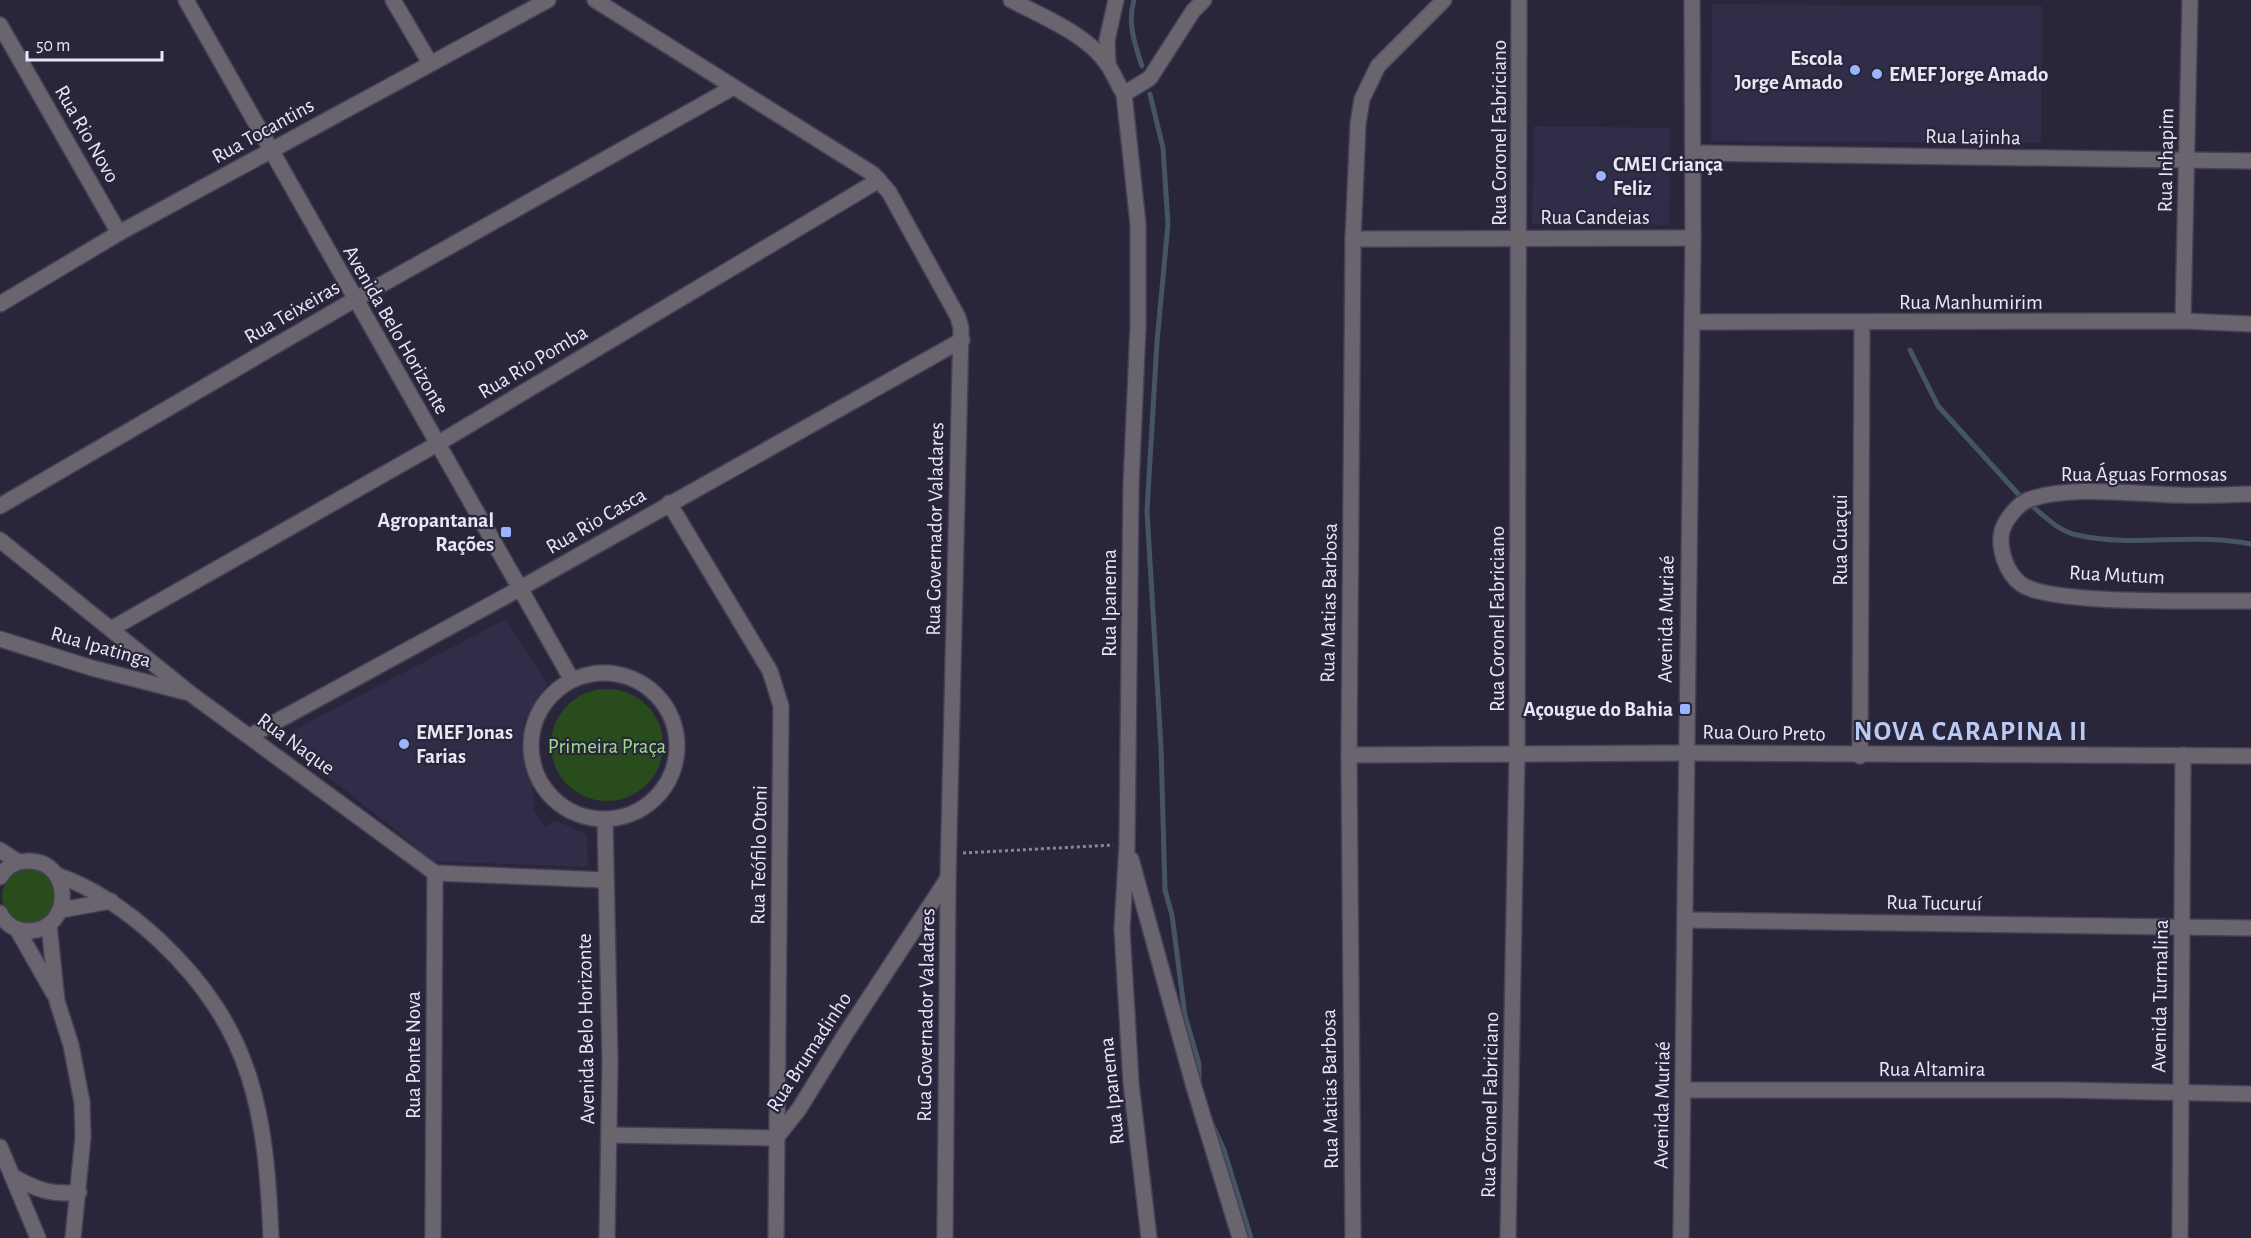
<svg xmlns="http://www.w3.org/2000/svg" width="2251" height="1238" font-family="'Alegreya Sans',sans-serif">
  <rect width="100%" height="100%" fill="#29263c"/>
  <g fill="#302d49">
    <polygon points="1712,4 2042,6 2041,143 1711,141"/>
    <polygon points="1534,126 1670,128 1669,225 1532,224"/>
    <polygon points="506,619 547,684 525,719 521,745 532,785 534,811 546,827 554,820 587,834 588,867 434,861 286,743 294,730"/>
  </g>
  <g fill="#294c1c">
    <circle cx="607" cy="745" r="56"/>
    <circle cx="29" cy="896" r="27"/>
  </g>
  <g fill="none" stroke-linecap="round" stroke-linejoin="round">
    <g stroke="#465564" stroke-width="5">
      <path d="M1134,0c-7,22 1,45 8,66"/>
      <polyline points="1150,94 1163,148 1168,224 1157,342 1147,511 1161,747 1165,890 1172,915 1185,1016 1199,1064 1199,1085"/>
      <polyline points="1910,350 1938,406 2020,496"/>
      <path d="M2031,505c13,11 29,27 46,30 57,13 117,-3 174,9"/>
      <polyline points="1212,1124 1224,1150 1251,1238"/>
    </g>
    <defs>
      <g id="minor">
        <polyline points="186,0 572,680"/>
        <polyline points="393,0 430,63"/>
        <polyline points="595,0 873,174 889,192 958,317 961,328 948,878 945,1238"/>
        <path d="M1011,0c32,17 76,34 97,65 6,9 10,20 16,29"/>
        <polyline points="0,25 119,233"/>
        <polyline points="1108,65 1107,40 1116,0"/>
        <polyline points="1694,153 2251,161"/>
        <polyline points="1353,239 1693,238"/>
        <polyline points="0,304 119,233 548,0"/>
        <polyline points="2183,321 2190,0"/>
        <polyline points="1692,322 2183,321 2251,324"/>
        <path d="M2251,494c-24,1 -49,2 -73,1 -43,-1 -110,-10 -150,5 -10,4 -23,20 -26,31 -4,17 4,42 19,53 30,22 186,16 230,17"/>
        <polyline points="669,503 770,671 781,706 776,1238"/>
        <polyline points="0,506 354,300 732,88"/>
        <polyline points="0,540 191,694 435,873 605,880"/>
        <polyline points="111,629 437,444 879,180"/>
        <polyline points="0,639 92,668 185,692"/>
        <circle cx="604" cy="746" r="73"/>
        <polyline points="250,736 519,589 962,340"/>
        <polyline points="1349,755 1686,753 2251,756"/>
        <polyline points="1860,756 1862,324"/>
        <polyline points="605,819 610,1062 607,1238"/>
        <polyline points="0,850 18,862"/>
        <polyline points="1131,859 1194,1087 1240,1238"/>
        <path d="M57,875c40,14 72,37 103,66 94,89 106,173 111,297"/>
        <path d="M0,877c6,-10 15,-16 27,-16 45,-2 48,67 3,70 -13,0 -25,-6 -30,-18"/>
        <polyline points="61,910 111,901"/>
        <polyline points="1685,920 2251,928"/>
        <polyline points="49,925 57,1001 71,1045 82,1102 83,1137 73,1238"/>
        <polyline points="17,929 54,994"/>
        <polyline points="1683,1090 2065,1090 2251,1094"/>
        <polyline points="609,1135 776,1138 799,1109 846,1033 948,878"/>
        <polyline points="0,1147 38,1238"/>
        <path d="M12,1176c23,13 40,20 67,16"/>
        <polyline points="433,1238 435,873"/>
        <polyline points="1149,1238 1131,1083 1122,929 1127,845 1131,486 1138,327 1138,224 1124,94 1150,78 1193,11 1204,0"/>
        <polyline points="1353,1238 1349,755 1353,239 1358,124 1362,99 1378,66 1444,0"/>
        <polyline points="1508,1238 1517,754 1519,0"/>
        <polyline points="1681,1238 1693,238 1692,0"/>
        <polyline points="2180,1238 2183,755"/>
      </g>
    </defs>
    <use href="#minor" stroke="#444156" stroke-width="18"/>
    <polyline stroke="#888699" stroke-width="3" stroke-dasharray="3 3" stroke-linecap="butt" points="963,853 1113,845"/>
    <use href="#minor" stroke="#6a646f" stroke-width="15"/>
  </g>
  <g fill="#9ab5fd" stroke="#29263c" stroke-width="2">
    <circle cx="1855" cy="70" r="6"/>
    <circle cx="1877" cy="74" r="6"/>
    <circle cx="1601" cy="176" r="6"/>
    <rect x="500" y="526" width="12" height="12" rx="3"/>
    <rect x="1679" y="703" width="12" height="12" rx="3"/>
    <circle cx="404" cy="744" r="6"/>
  </g>
  <g text-anchor="middle" dominant-baseline="central" stroke-width="4.5" stroke-linejoin="round" paint-order="stroke">
    <g font-size="21" font-weight="bold" fill="#e8e7f6" stroke="#29263c" text-anchor="end">
      <text x="1843" y="58">Escola<tspan x="1843" dy="24">Jorge Amado</tspan></text>
      <text x="1889" y="74" text-anchor="start">EMEF Jorge Amado</text>
      <text x="1613" y="164" text-anchor="start">CMEI Criança<tspan x="1613" dy="24">Feliz</tspan></text>
      <text x="494" y="520">Agropantanal<tspan x="494" dy="24">Rações</tspan></text>
      <text x="1673" y="709">Açougue do Bahia</text>
      <text x="416" y="732" text-anchor="start">EMEF Jonas<tspan x="416" dy="24">Farias</tspan></text>
    </g>
    <g font-size="21" fill="#e8e7f6" stroke="#29263c">
      <text transform="translate(263 131) rotate(-29)">Rua Tocantins</text>
      <text transform="translate(1499 133) rotate(-90)">Rua Coronel Fabriciano</text>
      <text transform="translate(87 134) rotate(60)">Rua Rio Novo</text>
      <text transform="translate(1973 137) rotate(1)">Rua Lajinha</text>
      <text transform="translate(2166 160) rotate(-89)">Rua Inhapim</text>
      <text x="1595" y="217">Rua Candeias</text>
      <text x="1971" y="302">Rua Manhumirim</text>
      <text transform="translate(292 312) rotate(-30)">Rua Teixeiras</text>
      <text transform="translate(396 330) rotate(60)">Avenida Belo Horizonte</text>
      <text transform="translate(533 362) rotate(-31)">Rua Rio Pomba</text>
      <text x="2144" y="474">Rua Águas Formosas</text>
      <text transform="translate(596 521) rotate(-30)">Rua Rio Casca</text>
      <text transform="translate(935 529) rotate(-89)">Rua Governador Valadares</text>
      <text transform="translate(1840 540) rotate(-90)">Rua Guaçui</text>
      <text transform="translate(2117 575) rotate(3)">Rua Mutum</text>
      <text transform="translate(1109 603) rotate(-90)">Rua Ipanema</text>
      <text transform="translate(1329 603) rotate(-89)">Rua Matias Barbosa</text>
      <text transform="translate(1497 619) rotate(-90)">Rua Coronel Fabriciano</text>
      <text transform="translate(1666 619) rotate(-89)">Avenida Muriaé</text>
      <text transform="translate(101 647) rotate(16)">Rua Ipatinga</text>
      <text transform="translate(1764 733) rotate(1)">Rua Ouro Preto</text>
      <text transform="translate(296 744) rotate(36)">Rua Naque</text>
      <text transform="translate(759 855) rotate(-89)">Rua Teófilo Otoni</text>
      <text transform="translate(1934 903) rotate(1)">Rua Tucuruí</text>
      <text transform="translate(2160 996) rotate(-89)">Avenida Turmalina</text>
      <text transform="translate(926 1015) rotate(-89)">Rua Governador Valadares</text>
      <text transform="translate(586 1029) rotate(-91)">Avenida Belo Horizonte</text>
      <text transform="translate(809 1052) rotate(-57)">Rua Brumadinho</text>
      <text transform="translate(413 1055) rotate(-90)">Rua Ponte Nova</text>
      <text x="1932" y="1069">Rua Altamira</text>
      <text transform="translate(1330 1089) rotate(-91)">Rua Matias Barbosa</text>
      <text transform="translate(1112 1091) rotate(-96)">Rua Ipanema</text>
      <text transform="translate(1490 1105) rotate(-89)">Rua Coronel Fabriciano</text>
      <text transform="translate(1662 1105) rotate(-89)">Avenida Muriaé</text>
    </g>
    <g font-size="21" fill="#9bdd85" stroke="#29263c">
      <text x="607" y="746">Primeira Praça</text>
    </g>
    <g font-size="27" font-weight="bold" letter-spacing="1.5" fill="#bacaf3" stroke="#29263c">
      <text x="1971" y="731">NOVA CARAPINA II</text>
    </g>
  </g>
  <path d="M27 51v9h135v-9" fill="none" stroke="#e8e7f6" stroke-width="3"/>
  <text x="36" y="51" font-size="18" fill="#e8e7f6" stroke="#29263c" stroke-width="4.5" paint-order="stroke">50 m</text>
</svg>
